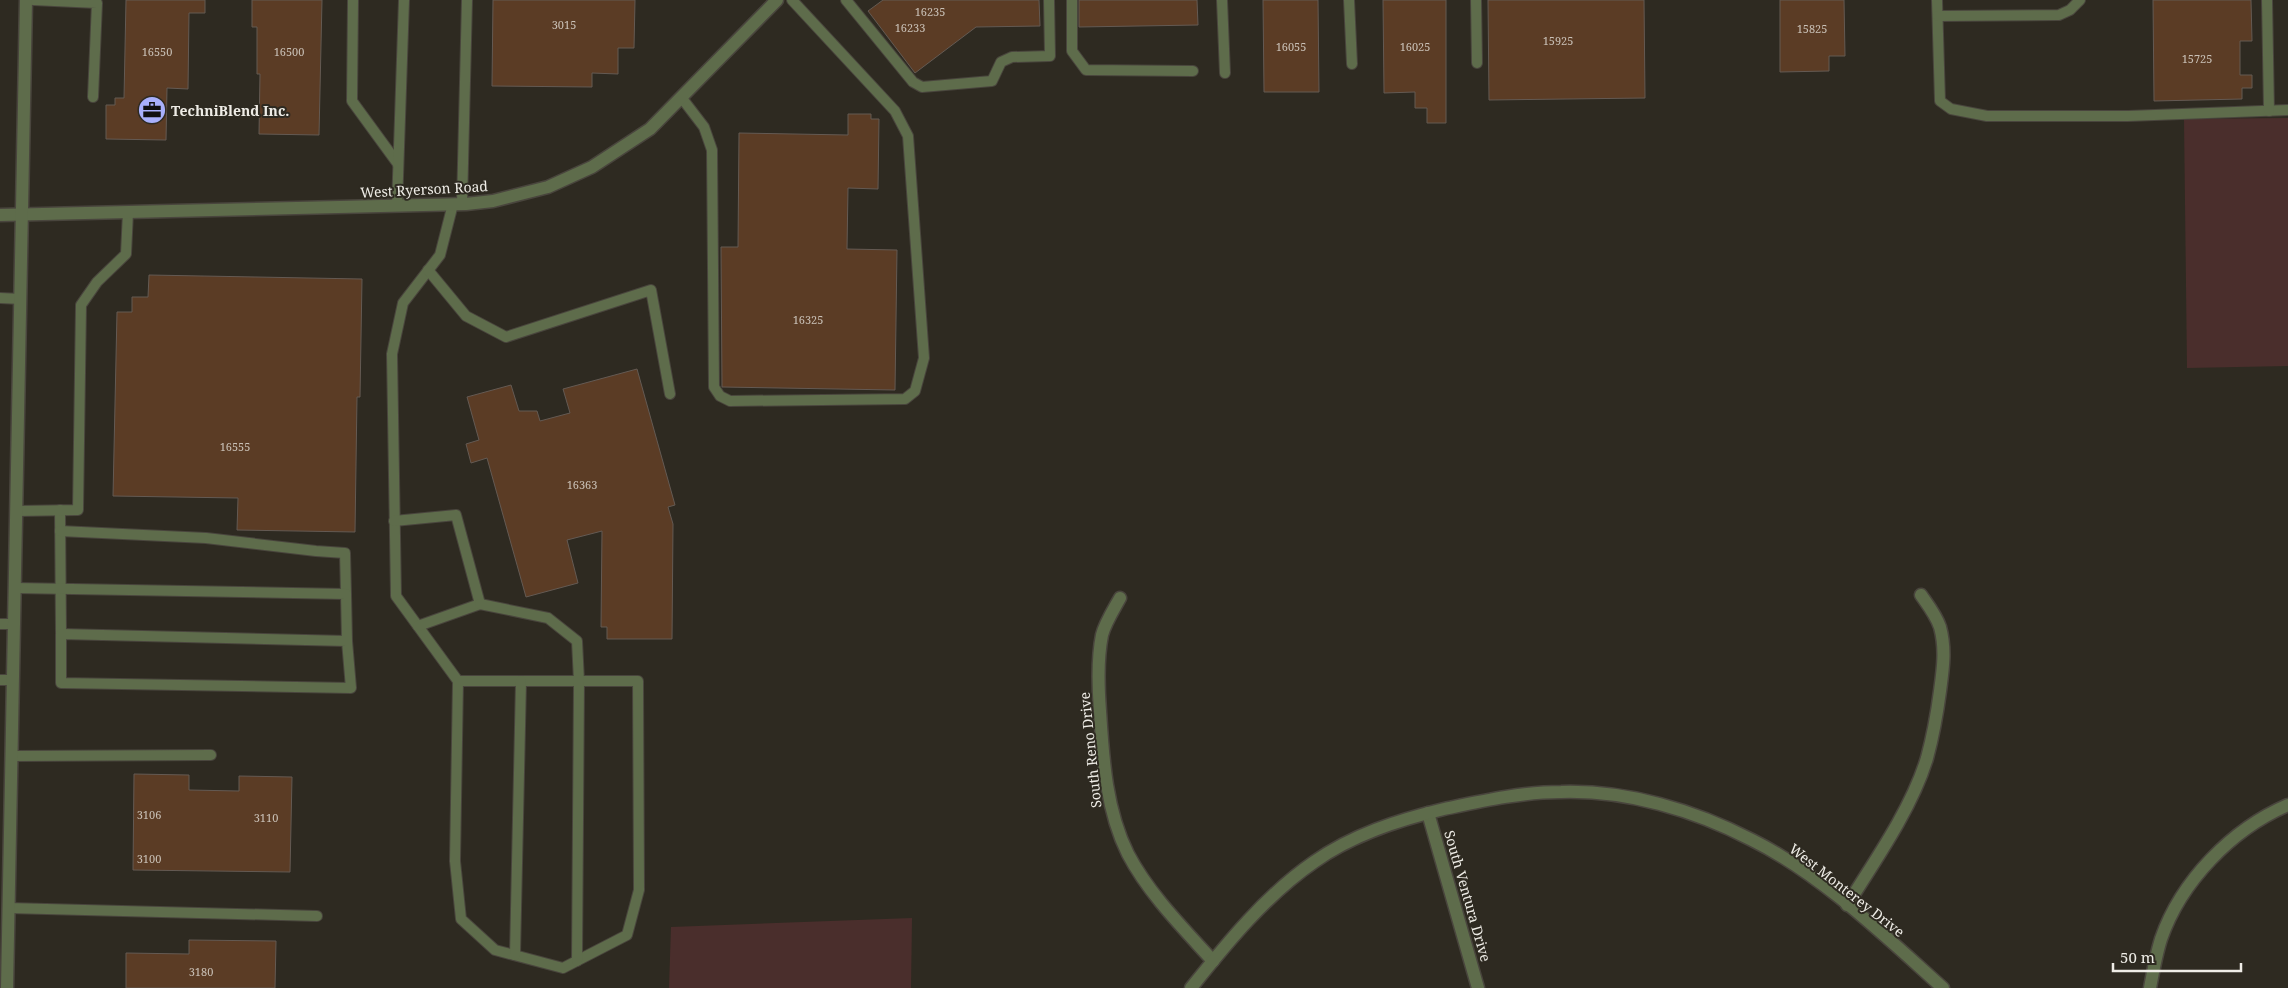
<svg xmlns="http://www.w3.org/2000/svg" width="2288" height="988" font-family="'Noto Serif',serif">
  <rect width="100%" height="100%" fill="#2e2a21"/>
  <g fill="#4a2e2c">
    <polygon points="2288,118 2288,366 2187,368 2184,119"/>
    <polygon points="912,918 911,988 669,988 671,927"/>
  </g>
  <g fill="#5b3c25" stroke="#645a53">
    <polygon points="126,0 205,0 205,13 189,13 188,89 167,88 166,140 106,139 106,105 115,105 115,98 124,98"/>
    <polygon points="252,0 322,0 319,135 259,134 260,74 257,74 257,27 252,27"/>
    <polygon points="493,0 635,0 634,48 618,48 618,74 592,73 592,87 492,86"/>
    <polygon points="883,0 1039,0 1040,26 976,27 915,73 868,11"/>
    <polygon points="1079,0 1197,0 1198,25 1079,27"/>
    <polygon points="1263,0 1318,0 1319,92 1264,92"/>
    <polygon points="1383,0 1446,0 1446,123 1427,123 1427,108 1415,108 1415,92 1384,93"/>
    <polygon points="1488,0 1644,0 1645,98 1489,100"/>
    <polygon points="1780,0 1844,0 1845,56 1829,56 1829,71 1780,72"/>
    <polygon points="2153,0 2251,0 2252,41 2240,41 2240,75 2252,75 2252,88 2242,88 2242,99 2154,101"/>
    <polygon points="848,114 871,114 871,119 879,119 878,189 848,188 847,249 897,250 895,390 722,387 721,247 738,247 739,133 848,135"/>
    <polygon points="149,275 362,279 360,397 357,397 355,532 237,530 238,498 113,496 117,312 132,312 132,297 148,297"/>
    <polygon points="637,369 675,505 668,507 673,524 672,639 607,639 607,627 601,627 602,531 567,540 578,583 526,597 487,458 471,463 466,444 479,440 467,397 511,385 519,411 537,411 540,421 570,413 563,389"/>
    <polygon points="134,774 189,775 189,790 239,791 239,776 292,777 290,872 133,870"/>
    <polygon points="189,940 276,941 275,988 126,988 126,953 189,954"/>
  </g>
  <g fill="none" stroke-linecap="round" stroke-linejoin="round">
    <defs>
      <g id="service">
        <polyline points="33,0 97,3 93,97"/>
        <polyline points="353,0 352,101 398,164"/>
        <polyline points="846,0 913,82 922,87 992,81 1001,62 1012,57 1050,56 1049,0"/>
        <polyline points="1072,0 1072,51 1086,70 1193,71"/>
        <polyline points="1222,0 1225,73"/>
        <polyline points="1349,0 1352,64"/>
        <polyline points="1476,0 1477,63"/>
        <polyline points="1937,0 1940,101 1951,109 1987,116 2128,116 2288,110"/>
        <polyline points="2267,0 2269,111"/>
        <polyline points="1938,16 2059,15 2070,10 2080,0"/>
        <polyline points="681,97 704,127 712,150 714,387 720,396 730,401 905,399 915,391 924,358 908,136 895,111 792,0"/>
        <polyline points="453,204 440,255 403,303 392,354 396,596 458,681 455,861 461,919 495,950 563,968 627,935 639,890 638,681 458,681"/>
        <polyline points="462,204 467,0"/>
        <polyline points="397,206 404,0"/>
        <polyline points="428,270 466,316 506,337 651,290 670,394"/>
        <polyline points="0,298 21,299"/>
        <polyline points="60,510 61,634"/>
        <polyline points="16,511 78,510 81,305 97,282 126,254 128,212"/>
        <polyline points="394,521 456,515 480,604 418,626"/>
        <polyline points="60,531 206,538 316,551 345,553 346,594"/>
        <polyline points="15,588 346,594 347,641 61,634 61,683 351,688 347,641"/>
        <polyline points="480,604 548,618 577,641 579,681 577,961"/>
        <polyline points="0,624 14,624"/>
        <polyline points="0,680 13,680"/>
        <polyline points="11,756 211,755"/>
        <polyline points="8,908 317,916"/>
        <polyline points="515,955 521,681"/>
      </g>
      <g id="minor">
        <polyline points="0,215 466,204 493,201 548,187 592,167 650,129 777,0"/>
        <path d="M1120,598c-6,11 -15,25 -18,37 -5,25 -4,50 -2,76 3,48 6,99 28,143 21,40 55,74 85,107"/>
        <polyline points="1428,813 1478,988"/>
        <path d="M1847,905c28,-44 65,-97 80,-147 6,-22 10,-44 13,-67 3,-22 6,-42 0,-64 -4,-12 -12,-22 -19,-32"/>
        <polyline points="7,988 26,0"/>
        <path d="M1191,988c36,-45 75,-93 123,-126 38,-27 84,-42 130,-53 38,-8 78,-17 117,-17 66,-2 133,18 191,48 69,34 134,97 191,148"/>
        <path d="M2150,988c3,-16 6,-33 11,-49 20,-58 71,-110 127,-134"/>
      </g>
    </defs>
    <use href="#service" stroke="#49453d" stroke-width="12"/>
    <use href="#minor" stroke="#49453d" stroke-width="15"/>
    <use href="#service" stroke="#5e6c4b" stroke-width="10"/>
    <use href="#minor" stroke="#5e6c4b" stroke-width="12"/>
  </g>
  <defs>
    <symbol id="office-disc" viewBox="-11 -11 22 22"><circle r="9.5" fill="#a8b0fc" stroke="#2e2a21"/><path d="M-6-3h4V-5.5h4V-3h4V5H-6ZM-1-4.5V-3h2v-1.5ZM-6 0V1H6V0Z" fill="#111"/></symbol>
  </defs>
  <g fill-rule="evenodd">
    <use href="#office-disc" x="136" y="94" width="32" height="32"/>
  </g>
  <g text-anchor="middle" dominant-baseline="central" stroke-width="4" stroke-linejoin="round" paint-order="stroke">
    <g font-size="11" fill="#c9c0b6">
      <text x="930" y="11">16235</text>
      <text x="564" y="24">3015</text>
      <text x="910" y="27">16233</text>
      <text x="1812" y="28">15825</text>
      <text x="1558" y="40">15925</text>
      <text x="1291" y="46">16055</text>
      <text x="1415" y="46">16025</text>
      <text x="157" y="51">16550</text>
      <text x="289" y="51">16500</text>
      <text x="2197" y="58">15725</text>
      <text x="808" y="319">16325</text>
      <text x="235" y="446">16555</text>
      <text x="582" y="484">16363</text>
      <text x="149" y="814">3106</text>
      <text x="266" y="817">3110</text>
      <text x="149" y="858">3100</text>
      <text x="201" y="971">3180</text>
    </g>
    <g font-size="14" font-weight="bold" fill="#eeece6" stroke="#2e2a21" text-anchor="start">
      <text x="171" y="110">TechniBlend Inc.</text>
    </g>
    <g font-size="14" fill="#eeece6" stroke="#2e2a21">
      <text transform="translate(424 189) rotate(-3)">West Ryerson Road</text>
      <text transform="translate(1090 750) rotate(-96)">South Reno Drive</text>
      <text transform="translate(1847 890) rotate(38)">West Monterey Drive</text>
      <text transform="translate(1468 896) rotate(74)">South Ventura Drive</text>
    </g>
  </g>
  <path d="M2113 963v8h128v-8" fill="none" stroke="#eeece6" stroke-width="2.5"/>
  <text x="2120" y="963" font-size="15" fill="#eeece6" stroke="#2e2a21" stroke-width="4" paint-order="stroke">50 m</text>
</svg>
